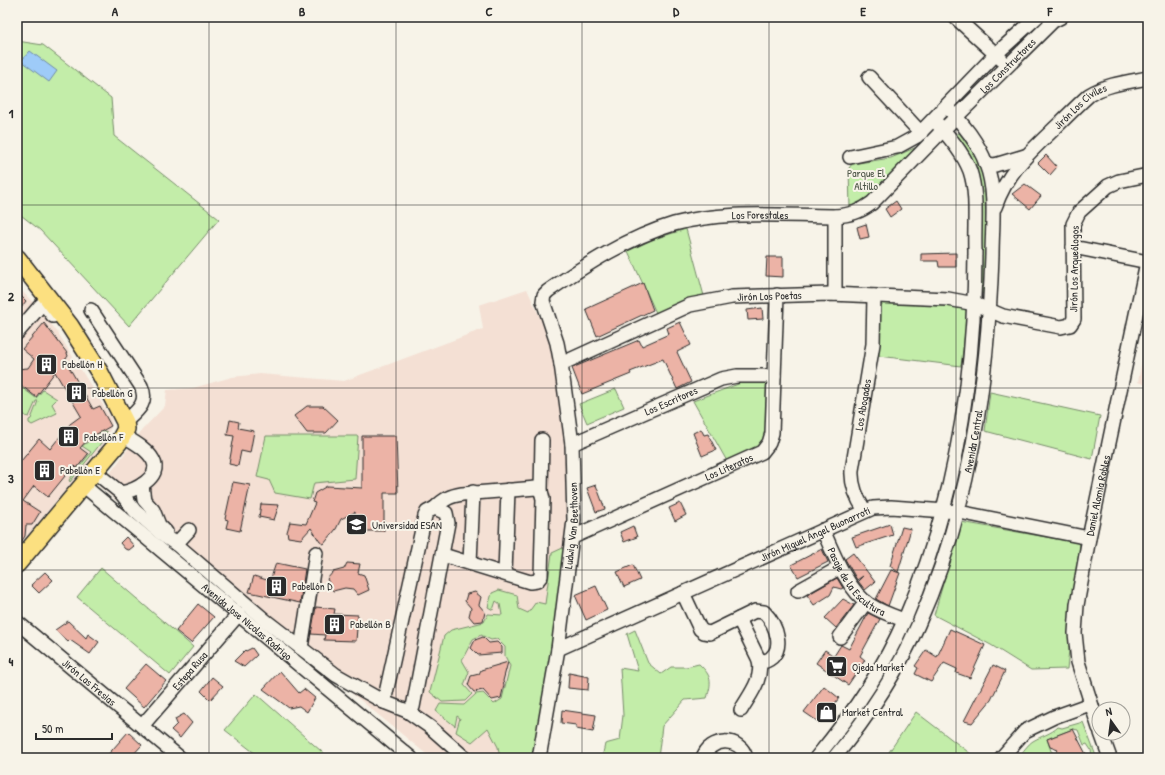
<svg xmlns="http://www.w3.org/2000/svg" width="1165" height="775" font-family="'Patrick Hand',sans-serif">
  <rect width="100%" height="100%" fill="#f7f3e8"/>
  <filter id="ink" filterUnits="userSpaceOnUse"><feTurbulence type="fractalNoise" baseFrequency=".025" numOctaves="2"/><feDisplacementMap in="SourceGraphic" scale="8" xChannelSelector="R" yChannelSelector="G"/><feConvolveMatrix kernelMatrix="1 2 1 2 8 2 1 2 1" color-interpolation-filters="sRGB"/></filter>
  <g filter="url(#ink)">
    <g fill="#f4e0d4">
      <polygon points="17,286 42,312 58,333 111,418 112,424 106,441 17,548"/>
      <polygon points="527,289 549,337 566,434 568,517 559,607 534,758 431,758 100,487 142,430 165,406 167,390 193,388 232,377 260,374 344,381 483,329 479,305"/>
      <polygon points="1148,328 1148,386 1138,382"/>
    </g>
    <g fill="#c3eda9" stroke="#778c6a">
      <polygon points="17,41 43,45 111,98 114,136 219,219 129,326 40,230 17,212"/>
      <polygon points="959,133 980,162 985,183 986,295 978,292 978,186 953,137"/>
      <polygon points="924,144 869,199 850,209 849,168 852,164 891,158"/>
      <polygon points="686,229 704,296 657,315 628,251 654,239"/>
      <polygon points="880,301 968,307 961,366 879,356"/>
      <polygon points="977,325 984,327 970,431 955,507 948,505"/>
      <polygon points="767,381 766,439 757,451 728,463 693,401 741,383"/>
      <path d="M17,384l19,14 7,-8 14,9 -5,5 5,9 -25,12 -3,-2v-3l2,-1 7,-18h-2l-7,16 -4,-1c-6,-11 -8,-20 -8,-32z"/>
      <polygon points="616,389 624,407 587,423 579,404"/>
      <polygon points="990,392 1100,416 1092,459 985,431"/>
      <polygon points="104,431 107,432 105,438 70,482 69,480 91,452 82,446"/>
      <polygon points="266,436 358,436 355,479 314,483 310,499 275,493 269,480 257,477"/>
      <polygon points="946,522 950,524 923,606 876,696 829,758 820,758 902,635 920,602"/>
      <polygon points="961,522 1080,543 1067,669 1031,670 991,645 934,615"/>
      <polygon points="567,546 536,758 500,758 498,747 488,728 472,742 456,732 460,718 457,716 455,726 436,711 440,704 464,705 476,694 483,693 494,704 502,699 510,666 505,656 505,647 497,639 491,640 481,635 473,639 462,660 469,672 464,685 472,694 465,701 442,702 430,692 444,636 451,630 484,622 488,614 502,615 500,604 496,601 493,610 488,607 492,593 499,590 517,595 519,609 528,613 536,602 545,604 552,553"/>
      <polygon points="101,568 193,647 170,675 77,597"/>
      <path d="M635,630l13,33 13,11 10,-7h15l13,-3c13,12 13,18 8,34l-22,2 -23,26 -4,32h-56l3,-14 15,-4 3,-25 -3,-47 18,3 -11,-37z"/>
      <polygon points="256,694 329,758 261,758 225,730"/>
      <polygon points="916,712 976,758 885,758"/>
      <path d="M1083,722l13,34 -2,2h-2l-1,-8 -4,-6 -3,1 -6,-15 -5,-1 -26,10 4,12 4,3 -3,4h-17l-5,-4 -7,4h-15l5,-7 5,6c5,-5 10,-13 15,-16 8,-5 18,-7 25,-14l4,1z"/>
    </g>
    <polygon fill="#9ecbf8" stroke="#708ba6" points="30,51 57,71 49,82 21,61"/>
    <g fill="#ecb3a6" stroke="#2b2b2b">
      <polygon points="1046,155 1057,167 1050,175 1038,163"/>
      <polygon points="1025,184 1041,196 1030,209 1012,194"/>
      <polygon points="896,201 901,209 890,217 885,209"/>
      <polygon points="866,224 869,237 860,239 857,227"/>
      <polygon points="956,253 956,267 939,267 938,261 921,261 921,254"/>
      <polygon points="767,257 783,257 783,277 766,276"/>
      <polygon points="643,283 653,310 597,336 586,309"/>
      <polygon points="17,292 26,301 17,313"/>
      <polygon points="762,308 763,319 748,320 747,310"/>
      <polygon points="680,322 691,345 677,352 691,382 677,389 663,359 630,372 631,374 582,394 572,368 639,340 642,346 669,334 667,328"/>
      <polygon points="44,323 67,353 68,356 65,360 93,409 100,406 111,426 88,439 80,448 88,454 77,468 74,465 48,497 34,486 23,501 40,512 32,525 26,525 25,536 17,548 17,466 39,439 50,449 70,424 81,416 55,372 36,397 17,382 17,369 28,368 34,359 22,349"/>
      <polygon points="307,406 323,406 338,420 326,433 307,433 294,416"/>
      <polygon points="230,420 239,422 238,428 254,431 250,453 241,451 238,466 229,464 234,436 227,435"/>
      <polygon points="701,429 704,435 708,434 716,450 702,456 693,433"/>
      <polygon points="362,436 396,436 398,493 384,493 384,531 356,531 355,512 341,519 336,529 324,544 320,542 311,528 301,539 288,537 287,532 290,522 306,524 315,503 312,502 315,493 327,486 362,488"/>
      <polygon points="233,482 250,485 240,531 226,528 228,520 225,519"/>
      <polygon points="596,485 605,509 596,512 587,488"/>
      <polygon points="680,503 686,515 675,521 669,508"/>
      <polygon points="261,504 279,505 274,520 259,517"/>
      <polygon points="890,524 893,535 856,547 852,537"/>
      <polygon points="633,526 637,537 624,542 620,532"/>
      <polygon points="902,527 911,529 898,572 890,566"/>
      <polygon points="126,537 134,546 129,550 125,549 120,543"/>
      <polygon points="822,549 828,562 798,577 791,565"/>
      <polygon points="853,553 875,582 865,590 858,581 863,576 857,580 845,559"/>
      <polygon points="276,563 305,569 300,603 249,592 254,576 270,581"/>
      <polygon points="347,563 360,564 358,573 364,575 369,590 358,595 353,589 345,588 333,591 327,579 333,572 344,569"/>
      <polygon points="633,565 640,580 624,587 617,572"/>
      <polygon points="891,570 900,573 888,606 876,599"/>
      <polygon points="45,572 53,580 39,593 31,585"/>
      <polygon points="837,578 843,588 841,589 834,587 830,595 814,605 807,595"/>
      <polygon points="596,586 607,610 586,620 575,595"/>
      <polygon points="475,592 481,597 479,605 485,612 483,621 474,622 469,616 471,608 465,601 467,594"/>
      <polygon points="843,599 854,605 836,628 825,618"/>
      <polygon points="198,604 214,617 191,643 176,631"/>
      <polygon points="316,607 335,609 334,614 358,615 356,641 324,640 325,635 311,634"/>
      <polygon points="868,613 880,619 860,656 865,660 848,685 816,663 825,650 834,656 841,645 849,649"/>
      <polygon points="68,621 86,638 88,634 99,642 90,654 70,640 68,642 55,630"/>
      <polygon points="950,629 985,645 970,678 956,673 957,669 944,663 931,682 915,674 918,668 915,666 926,650 937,657"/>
      <polygon points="483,637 489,643 497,642 502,647 502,653 478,655 471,648 475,640"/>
      <polygon points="252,648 257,655 244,667 234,661 245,650 246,651"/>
      <polygon points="508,662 503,681 504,685 501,698 492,700 483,690 474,692 468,685 471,676 479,674 481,670"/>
      <polygon points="146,664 166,681 144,707 124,689"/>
      <polygon points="993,665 1005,671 991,700 972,723 964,721"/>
      <polygon points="280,671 299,693 304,689 315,698 307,712 299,706 289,708 263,689"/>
      <polygon points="569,673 589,677 588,690 568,688"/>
      <polygon points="212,677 223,686 210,700 201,691"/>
      <polygon points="824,686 839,698 820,723 804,712"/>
      <polygon points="562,710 596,715 593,732 576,729 576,725 561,723"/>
      <polygon points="184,714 192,723 180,738 171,730 177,724 175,719"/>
      <polygon points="1073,729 1088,758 1052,758 1058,750 1050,747 1047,739"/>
      <polygon points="128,732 142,745 130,758 105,758"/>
    </g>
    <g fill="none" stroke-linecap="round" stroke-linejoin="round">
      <defs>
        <g id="minor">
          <polyline points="955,17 1002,60"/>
          <polyline points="869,77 921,133"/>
          <polyline points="850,157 897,147 917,136 996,54 1037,17"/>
          <polyline points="986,164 995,165 1025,156"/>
          <path id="s1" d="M995,207c13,-37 36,-56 63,-82 10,-10 20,-20 31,-30 18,-11 38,-13 59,-17"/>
          <polyline points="835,216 835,294"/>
          <polyline points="1073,247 1148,262"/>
          <path d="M91,310l50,76c8,17 -4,25 -16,36"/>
          <polyline points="17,333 41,305 45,305 53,316"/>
          <path id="s2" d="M561,364l129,-59 42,-8 98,-3 118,5 27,5 28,12 58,11 9,-2 4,-6 -1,-95 6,-12 29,-26 11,-5 29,-6"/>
          <path id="s3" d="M572,444l149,-65 16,-3h37"/>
          <polyline points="95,472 121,493 135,511 164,536 176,544"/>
          <polyline points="142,485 144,500 153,510 159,525 166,532"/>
          <path id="s4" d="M84,486l327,272"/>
          <path d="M121,493c13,-2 42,-16 32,-33 -6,-11 -19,-18 -29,-24"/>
          <path d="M435,508c9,-9 15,-12 27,-14l74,-6 5,3"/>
          <path id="s5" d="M865,511c-8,-12 -14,-26 -13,-41l21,-126 1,-48"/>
          <polyline points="189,530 176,544 266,621 336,675 384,702 407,711 430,727 465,758"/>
          <path id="s6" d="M823,530c10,23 25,61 47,75 11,7 23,11 34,15"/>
          <path id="s7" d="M573,537l189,-85 7,-9 3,-10 5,-138"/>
          <polyline points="443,555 530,582 537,581 541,576 543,499 541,491 542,440"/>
          <polyline points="470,563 473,492"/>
          <polyline points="505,573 508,490"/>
          <polyline points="798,591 839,568"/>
          <path d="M683,593l17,36 4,3 6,1 45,-22 9,1c12,12 23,40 2,49l-7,-1"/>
          <path d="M739,619l20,41c4,20 -9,34 -18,50"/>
          <path id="s8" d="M17,622l163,136"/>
          <polyline points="840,637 866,602"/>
          <polyline points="301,648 316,553"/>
          <path id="s9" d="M558,649l315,-141 18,-1 68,5 130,26"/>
          <polyline points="384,702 425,516 427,512 435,508 446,513 448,523 413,707 407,711"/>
          <path id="s10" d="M142,726l96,-111"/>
          <path id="s11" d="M1099,728l-21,-66 -3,-29 2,-28 12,-67 58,-276"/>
          <polyline points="1101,733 1110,758"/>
          <path id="s12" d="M539,758l19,-109 16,-129 -2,-76 -11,-80 -4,-21 -14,-42 1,-6 4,-4c39,-27 79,-53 126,-67 51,-14 108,-8 161,-8 15,-1 25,-4 37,-13l71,-73 110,-109 8,-4"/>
          <path d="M703,758c6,-21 38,-22 43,0"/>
          <path d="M816,758c35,-42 67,-88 89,-139 50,-115 70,-244 70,-369 -1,-26 3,-55 -5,-79 -7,-19 -23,-37 -36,-51"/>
          <path id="s13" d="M834,758c34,-41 63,-85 84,-133 52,-116 70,-244 74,-370 0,-29 5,-63 -6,-91 -7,-20 -24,-42 -39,-57"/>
          <polyline points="1001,758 1025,731 1054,717 1090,704"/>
        </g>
        <polyline id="major" points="17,258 70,326 100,373 125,422 126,429 119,442 17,564"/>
      </defs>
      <use href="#minor" stroke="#2b2b2b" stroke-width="16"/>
      <use href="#major" stroke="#2b2b2b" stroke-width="20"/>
      <use href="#minor" stroke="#f7f3e8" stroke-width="13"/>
      <use href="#major" stroke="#fce080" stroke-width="17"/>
    </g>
  </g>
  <path fill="none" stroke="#2b2b2b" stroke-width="1" stroke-opacity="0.55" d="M209,17v741M396,17v741M582,17v741M769,17v741M956,17v741M17,205h1131M17,388h1131M17,570h1131"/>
  <defs>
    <symbol id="building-square" viewBox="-11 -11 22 22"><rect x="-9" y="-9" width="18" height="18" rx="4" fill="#2b2b2b" stroke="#f7f3e8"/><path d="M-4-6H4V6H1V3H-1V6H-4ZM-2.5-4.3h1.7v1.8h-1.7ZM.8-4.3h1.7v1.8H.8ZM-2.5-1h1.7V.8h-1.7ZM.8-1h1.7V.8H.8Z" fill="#fff"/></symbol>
    <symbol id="university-square" viewBox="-11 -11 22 22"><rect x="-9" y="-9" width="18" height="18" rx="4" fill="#2b2b2b" stroke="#f7f3e8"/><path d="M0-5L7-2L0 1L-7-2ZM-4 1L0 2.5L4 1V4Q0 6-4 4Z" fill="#fff"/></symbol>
    <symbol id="supermarket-square" viewBox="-11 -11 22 22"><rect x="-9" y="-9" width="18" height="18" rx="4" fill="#2b2b2b" stroke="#f7f3e8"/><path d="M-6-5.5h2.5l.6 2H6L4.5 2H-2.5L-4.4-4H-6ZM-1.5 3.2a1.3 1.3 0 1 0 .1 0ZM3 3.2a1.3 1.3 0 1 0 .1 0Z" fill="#fff"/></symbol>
    <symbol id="shop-square" viewBox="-11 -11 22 22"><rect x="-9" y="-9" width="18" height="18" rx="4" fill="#2b2b2b" stroke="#f7f3e8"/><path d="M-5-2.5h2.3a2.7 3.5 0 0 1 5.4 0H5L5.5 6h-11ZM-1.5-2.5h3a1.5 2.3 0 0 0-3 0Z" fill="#fff"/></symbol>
  </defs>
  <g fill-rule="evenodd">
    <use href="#building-square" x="34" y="352" width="25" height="25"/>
    <use href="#building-square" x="64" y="380" width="25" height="25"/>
    <use href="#building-square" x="56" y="424" width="25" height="25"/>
    <use href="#building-square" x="32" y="458" width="25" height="25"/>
    <use href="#university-square" x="344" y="512" width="25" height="25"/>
    <use href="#building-square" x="264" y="574" width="25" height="25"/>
    <use href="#building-square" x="322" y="612" width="25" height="25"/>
    <use href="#supermarket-square" x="824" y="654" width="25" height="25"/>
    <use href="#shop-square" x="814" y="700" width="25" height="25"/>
  </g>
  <g text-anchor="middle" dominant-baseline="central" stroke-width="4" stroke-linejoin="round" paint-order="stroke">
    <g font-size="11" fill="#2b2b2b" stroke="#f7f3e8">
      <text stroke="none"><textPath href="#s12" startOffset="1013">Los Constructores</textPath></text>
      <text stroke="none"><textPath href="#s1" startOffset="134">Jirón Los Civiles</textPath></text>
      <text stroke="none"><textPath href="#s12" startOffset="705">Los Forestales</textPath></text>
      <text transform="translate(1074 269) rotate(-89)">Jirón Los Arqueólogos</text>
      <text stroke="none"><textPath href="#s2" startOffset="222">Jirón Los Poetas</textPath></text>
      <text stroke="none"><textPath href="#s3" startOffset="108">Los Escritores</textPath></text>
      <text stroke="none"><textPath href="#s5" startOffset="110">Los Abogados</textPath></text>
      <text stroke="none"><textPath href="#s13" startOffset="350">Avenida Central</textPath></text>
      <text stroke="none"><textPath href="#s7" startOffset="171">Los Literatos</textPath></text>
      <text stroke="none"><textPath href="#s11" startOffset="238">Daniel Alomia Robles</textPath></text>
      <text stroke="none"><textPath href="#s12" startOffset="235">Ludwig Van Beethoven</textPath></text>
      <text stroke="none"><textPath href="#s9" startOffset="282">Jirón Miguel Ángel Buonarroti</textPath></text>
      <text stroke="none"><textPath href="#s6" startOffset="63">Pasaje de la Escultura</textPath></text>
      <text stroke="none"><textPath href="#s4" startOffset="212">Avenida Jose Nicolas Rodrigo</textPath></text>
      <text stroke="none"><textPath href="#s10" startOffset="73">Estepa Rusa</textPath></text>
      <text stroke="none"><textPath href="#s8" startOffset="94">Jirón Las Fresias</textPath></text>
    </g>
    <g font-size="11" fill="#495244" stroke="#f7f3e8">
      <text x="866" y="173">Parque El<tspan x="866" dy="13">Altillo</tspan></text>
    </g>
    <g font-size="11" fill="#2b2b2b" stroke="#f7f3e8" text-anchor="start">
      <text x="62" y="364">Pabellón H</text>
      <text x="92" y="393">Pabellón G</text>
      <text x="84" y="437">Pabellón F</text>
      <text x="60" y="470">Pabellón E</text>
      <text x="372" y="525">Universidad ESAN</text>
      <text x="292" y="586">Pabellón D</text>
      <text x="350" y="624">Pabellón B</text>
      <text x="852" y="667">Ojeda Market</text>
      <text x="842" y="712">Market Central</text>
    </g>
  </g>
  <rect width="1165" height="775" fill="none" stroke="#f7f3e8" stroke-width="44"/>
  <g transform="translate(1111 721) rotate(346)"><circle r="19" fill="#f7f3e8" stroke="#a5a39c"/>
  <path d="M0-3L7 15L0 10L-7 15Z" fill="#2b2b2b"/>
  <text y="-6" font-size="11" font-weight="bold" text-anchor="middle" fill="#2b2b2b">N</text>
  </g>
  <path d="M36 733v6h76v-6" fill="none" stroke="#2b2b2b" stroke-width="2"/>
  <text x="42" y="733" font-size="12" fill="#2b2b2b" stroke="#f7f3e8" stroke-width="3" paint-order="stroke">50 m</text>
  <rect x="22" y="22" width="1121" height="731" fill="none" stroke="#2b2b2b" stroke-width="1.5"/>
  <g font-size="13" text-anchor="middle" font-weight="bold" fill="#2b2b2b">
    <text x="115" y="16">A</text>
    <text x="302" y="16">B</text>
    <text x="489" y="16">C</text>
    <text x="676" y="16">D</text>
    <text x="863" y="16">E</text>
    <text x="1050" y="16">F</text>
    <text x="11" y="118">1</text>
    <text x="11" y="301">2</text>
    <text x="11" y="483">3</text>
    <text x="11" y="666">4</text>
  </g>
</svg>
